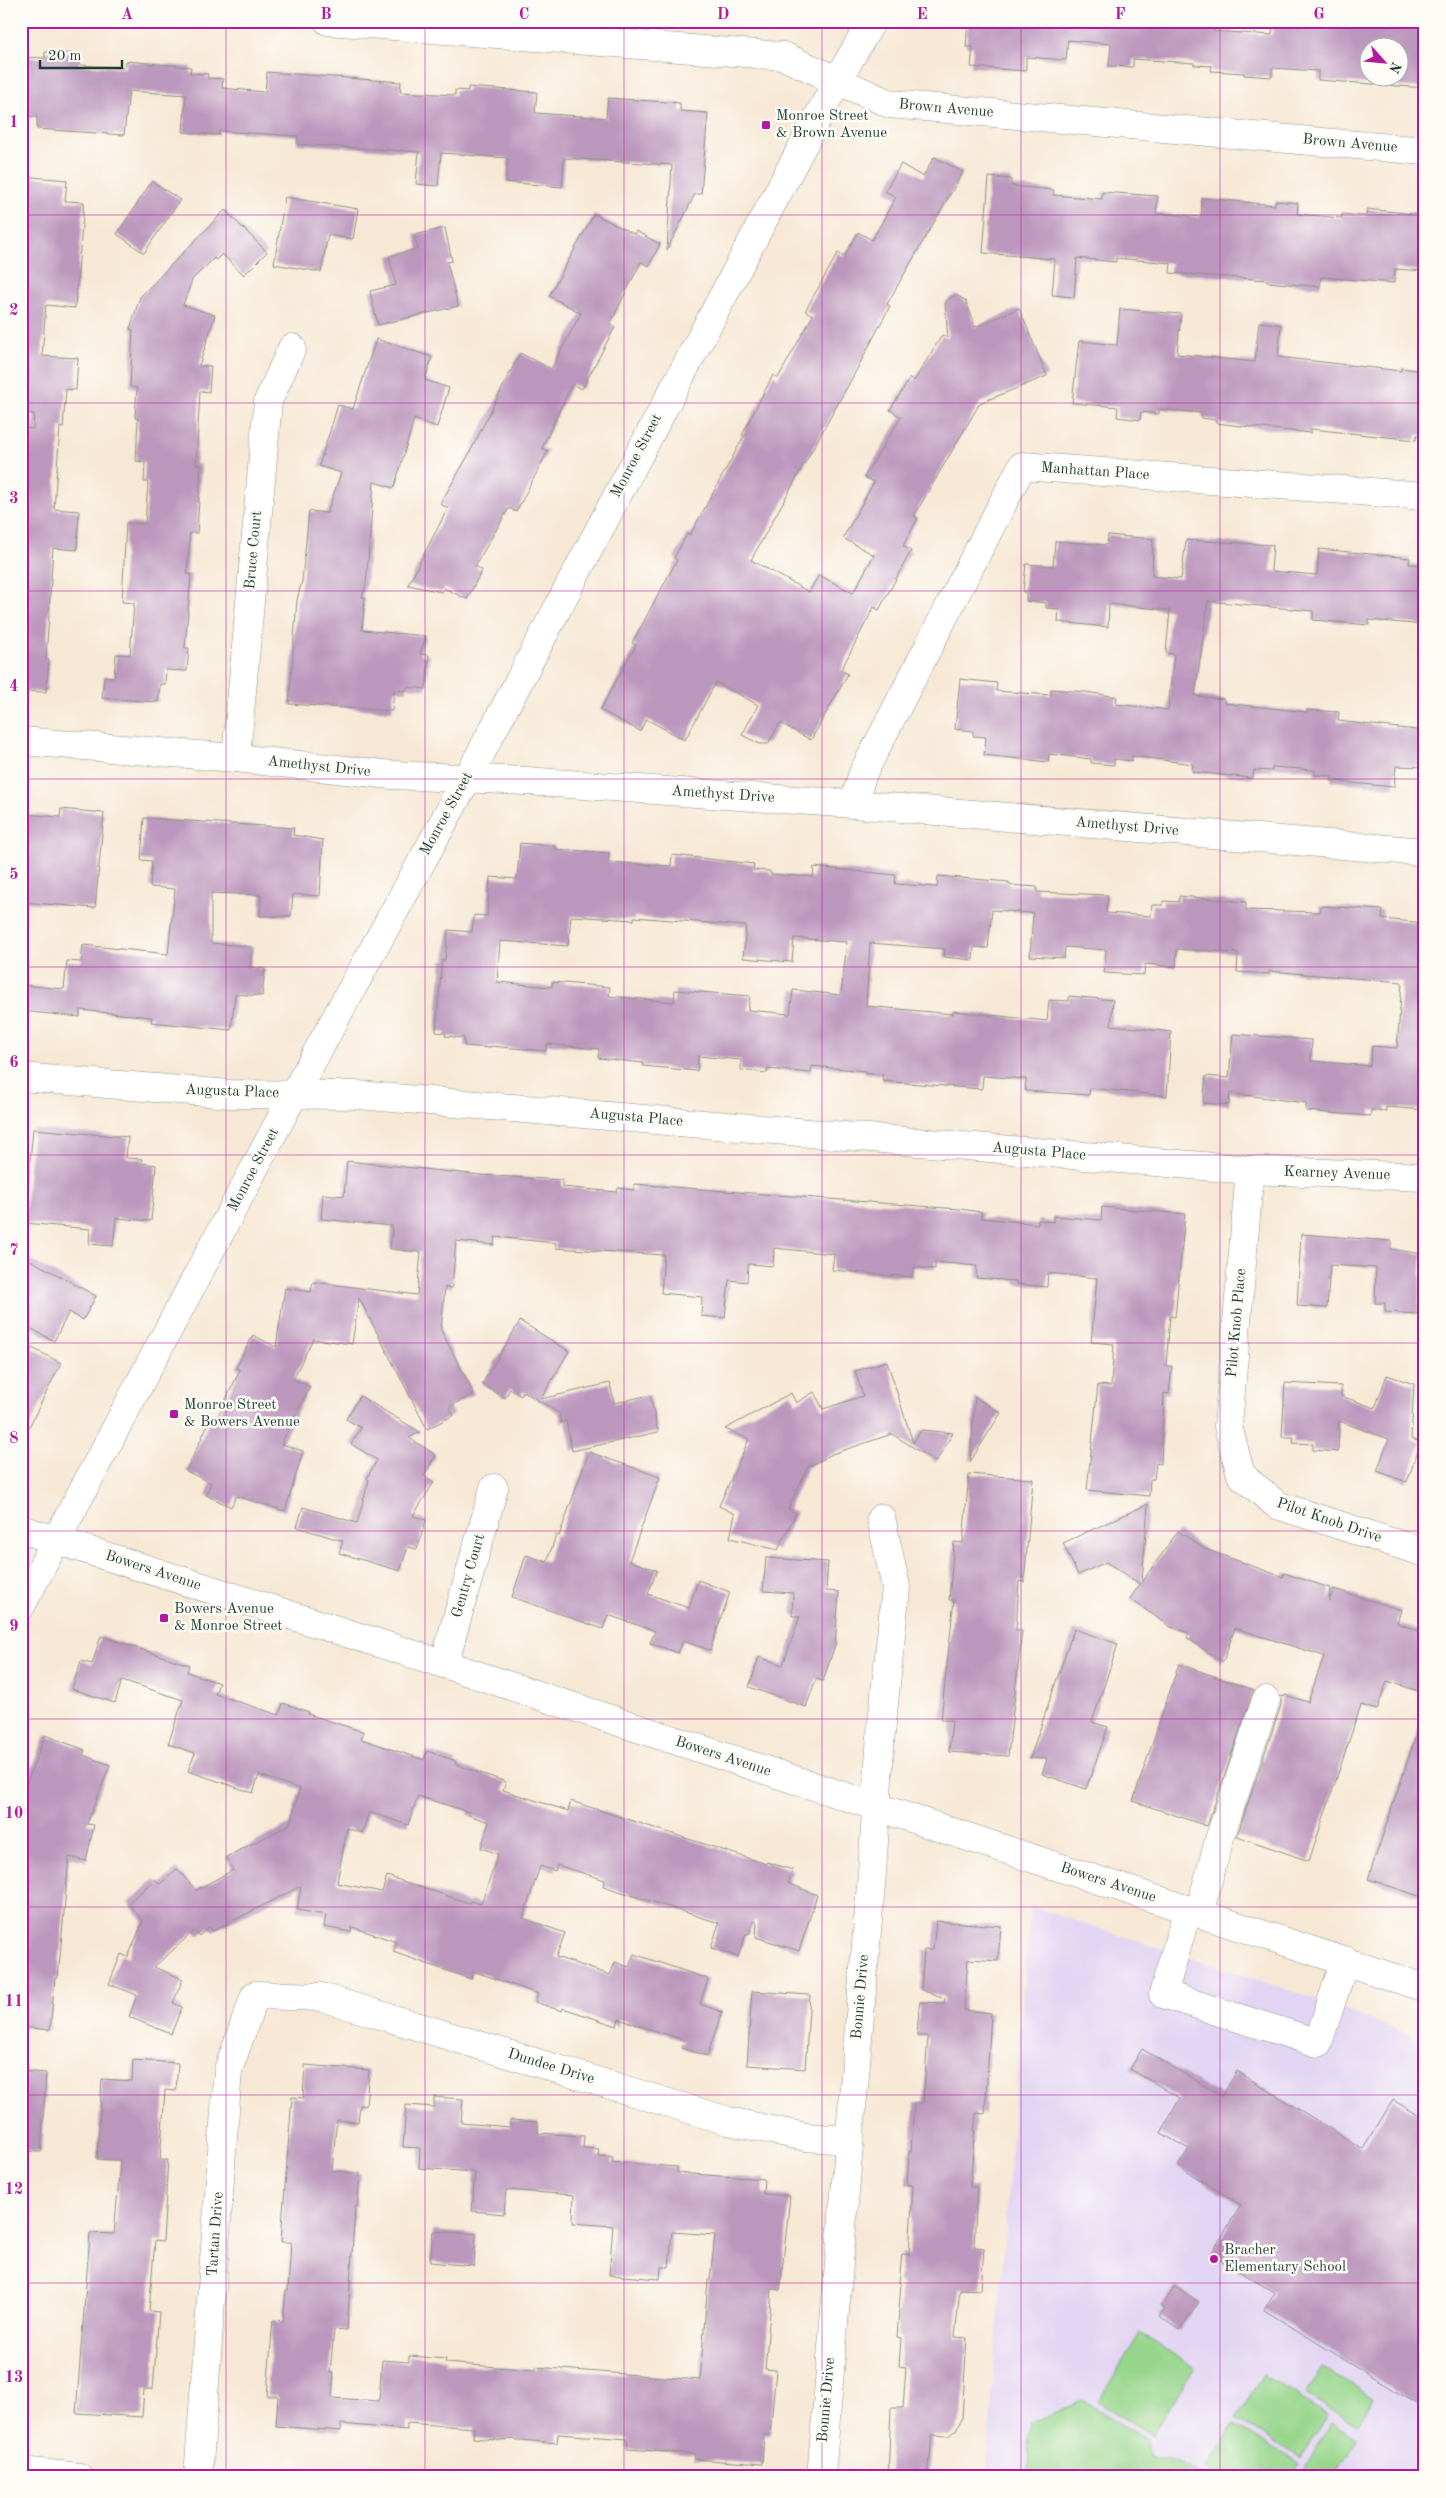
<svg xmlns="http://www.w3.org/2000/svg" width="1446" height="2498" font-family="'Old Standard TT',serif">
  <rect width="100%" height="100%" fill="#fdfcf7"/>
  <filter id="ink" filterUnits="userSpaceOnUse"><feTurbulence type="fractalNoise" baseFrequency=".02" numOctaves="2"/><feDisplacementMap in="SourceGraphic" scale="10" xChannelSelector="R" yChannelSelector="G"/><feConvolveMatrix kernelMatrix="1 2 1 2 8 2 1 2 1" color-interpolation-filters="sRGB"/></filter>
  <filter id="wash" filterUnits="userSpaceOnUse"><feTurbulence type="fractalNoise" baseFrequency=".0096" numOctaves="4" result="noise"/><feDisplacementMap in="SourceGraphic" scale="20" xChannelSelector="R" yChannelSelector="G"/><feGaussianBlur stdDeviation="1.12" result="paint"/><feColorMatrix in="noise" values="0 0 0 0 0 0 0 0 0 0 0 0 0 0 0 0 0 1.4 0 .05"/><feComposite in="paint" operator="in"/></filter>
  <g filter="url(#wash)">
    <rect width="100%" height="100%" fill="#f7e8d5"/>
    <polygon fill="#e2d4f3" points="1030,1906 1313,1998 1425,2041 1425,2477 986,2477"/>
    <g fill="#97d58b" stroke="#5b8960">
      <polygon points="1140,2333 1195,2367 1152,2435 1098,2402"/>
      <polygon points="1322,2367 1373,2398 1357,2425 1306,2394"/>
      <polygon points="1263,2375 1328,2415 1300,2458 1236,2418"/>
      <path d="M1082,2401l64,38 4,19c25,-1 34,6 54,19h-177l4,-54z"/>
      <polygon points="1331,2423 1357,2439 1334,2477 1298,2477"/>
      <polygon points="1234,2424 1298,2463 1290,2477 1223,2477 1207,2467"/>
    </g>
    <g id="blocks">
      <g fill="#bc97bd" fill-rule="evenodd">
        <path d="M968,21h246l-1,10 59,4 1,-14h152v67l-107,-8v-9l-46,-3v9l-28,-2v-2l-33,-2 1,-5 -18,-1v-2l-61,-4v8l-24,-1 2,-22 -43,-4 -2,20 -40,-3v14l-55,-4 2,-20h-7zM1368,48h30v30h-30z"/>
        <polygon points="45,52 79,54 79,65 125,68 126,61 191,67 190,73 208,74 207,78 223,79 222,88 265,92 267,72 401,82 400,92 455,95 455,90 468,91 468,87 537,92 535,113 606,118 608,98 680,103 680,111 708,113 701,194 695,194 667,250 672,165 564,158 562,187 506,182 508,158 441,153 438,186 416,184 419,152 297,144 298,136 219,131 219,135 183,132 186,95 129,91 124,135 37,129 37,117 21,116 21,57 45,58"/>
        <polygon points="934,157 963,172 887,304 890,306 856,371 751,560 809,592 819,575 853,593 874,555 843,538 874,482 864,477 901,417 890,410 910,378 914,381 942,335 948,338 945,303 950,298 956,295 966,301 975,327 1019,308 1047,376 980,403 914,516 918,518 903,546 911,551 879,610 874,607 841,670 848,674 811,740 780,723 768,744 760,744 742,735 758,705 716,682 685,740 646,719 640,731 600,710 636,645 632,643 677,560 674,558 687,534 690,535 744,436 742,435 773,375 778,378 813,315 805,311 838,253 844,257 858,232 872,240 896,197 885,191 901,164 923,177"/>
        <polygon points="21,176 67,180 65,201 84,202 75,308 46,305 42,356 78,358 76,390 66,389 63,428 60,427 54,509 79,511 77,550 53,548 46,660 49,660 46,692 21,691 21,582 23,582 27,534 21,534 21,428 33,429 34,414 21,413 21,272 26,216 21,215"/>
        <polygon points="989,177 1011,179 1011,186 1054,190 1053,195 1102,199 1102,192 1158,196 1156,213 1201,217 1202,198 1275,205 1275,201 1298,203 1297,214 1342,218 1342,214 1366,216 1367,209 1425,215 1425,271 1395,269 1394,283 1321,277 1320,287 1268,282 1268,280 1170,273 1171,263 1116,258 1116,262 1077,258 1074,297 1052,295 1055,259 983,253"/>
        <polygon points="152,181 180,200 144,253 117,234"/>
        <polygon points="285,197 358,209 353,239 328,235 321,272 274,264"/>
        <polygon points="225,210 267,252 244,275 222,254 216,260 214,258 192,280 183,305 215,315 199,366 211,366 209,392 200,391 196,464 201,465 197,533 190,533 187,574 191,574 185,648 189,648 187,671 166,670 165,684 160,684 158,702 102,698 104,676 114,677 116,654 130,655 134,603 122,602 126,523 145,524 148,482 144,482 145,462 136,461 138,419 135,418 137,388 130,387 133,330 130,329 140,297"/>
        <polygon points="594,214 634,234 636,231 660,244 649,266 641,262 610,324 615,327 582,389 572,384 542,448 548,451 516,512 509,508 475,566 482,570 467,599 444,588 442,592 408,585 448,508 440,504 468,456 520,353 551,369 581,313 549,296"/>
        <polygon points="445,228 452,261 447,262 458,306 378,325 370,291 396,285 389,256 418,249 414,235"/>
        <polygon points="1120,309 1181,314 1177,354 1255,362 1259,322 1281,325 1278,357 1401,371 1401,368 1425,371 1425,435 1417,435 1416,440 1311,429 1311,433 1241,426 1216,423 1216,420 1202,418 1202,413 1159,409 1159,414 1141,412 1140,420 1117,417 1118,407 1072,403 1079,341 1117,345"/>
        <polygon points="376,339 432,357 425,380 449,388 437,427 414,419 394,488 374,482 366,585 362,597 365,598 362,630 426,636 420,654 429,655 426,689 407,687 407,691 394,690 392,711 289,704 297,600 302,581 309,511 327,513 341,473 319,466 338,405 353,409"/>
        <polygon points="1108,535 1153,539 1152,576 1181,579 1186,540 1273,545 1271,571 1317,575 1319,549 1410,558 1409,564 1425,565 1425,625 1369,620 1369,625 1313,620 1313,611 1208,601 1195,696 1224,699 1224,703 1307,712 1307,710 1339,712 1338,721 1425,731 1425,767 1396,766 1394,787 1331,781 1332,776 1315,775 1315,770 1272,767 1272,771 1254,770 1253,778 1192,772 1193,764 1132,756 1132,761 1114,759 1114,765 1091,763 1091,759 1049,754 1048,762 984,755 986,737 973,736 973,731 955,729 960,679 997,683 996,691 1051,695 1051,689 1086,692 1117,697 1116,704 1168,710 1174,654 1166,653 1170,610 1109,604 1108,627 1058,622 1059,609 1046,608 1046,603 1026,601 1026,592 1023,592 1026,564 1053,566 1055,541 1107,545"/>
        <polygon points="61,809 104,813 95,908 21,902 21,814 60,817"/>
        <polygon points="144,818 294,828 293,835 323,840 320,896 293,894 291,916 260,916 261,895 211,893 211,943 253,947 250,967 265,969 262,996 235,994 231,1030 151,1022 152,1017 80,1010 80,1017 21,1011 21,985 64,989 67,961 81,962 83,945 168,954 175,889 150,887 152,861 141,860"/>
        <path d="M520,843l35,3v3l54,4 -1,9 63,4 1,-11 82,9 -1,6 17,1v3l43,3 1,-10 82,8 -1,9 42,3 1,-11 71,6v3l28,2v5l71,3 -2,18 45,3 1,-11h11v-4l16,1v-6l67,6v8l74,2v-6l63,4 -1,9 43,4v187l-39,-3v4l-15,-1v6l-42,-3 -23,-2v-8l-76,-10 -1,12 -26,-2 3,-27 23,2 4,-44 79,6 -1,21 59,5 2,-20 25,2 5,-66 -133,-11v3l-32,-2 1,-19 -61,-4 -1,18 -31,-3 -1,11 -40,-2 2,-23 -41,-3 -1,11 -34,-2 3,-43 -41,-3 -4,38 -14,-1 -1,13 -29,-3 1,-8 -75,-6 -4,63 87,8v-3l94,10 2,-21 20,1v-5l44,4 -2,25 60,7 -4,64 -77,-8 -1,7 -64,-4 1,-12 -43,-3 -1,13 -100,-8 1,-6 -19,-2 1,-2 -53,-5 -1,7 -43,-4 -1,4 -26,-3v-10l-43,-4 -1,15 -54,-5v-3l-45,-5 1,-9 -52,-5 -1,7 -56,-5v2l-26,-2v-8l-19,-2 1,-3 -10,-1 6,-72h3l3,-30 24,2 2,-17 13,1 3,-39 27,2zM571,916l63,4v-3l112,9 -3,32 49,4 2,-24 53,4 -6,53 -48,-5 -3,24 -42,-4 2,-14 -75,-6 -1,12 -65,-6 1,-9 -58,-5v5l-55,-5 3,-41 68,5z"/>
        <polygon points="33,1129 128,1137 126,1158 142,1159 141,1163 156,1165 151,1221 116,1218 113,1246 89,1244 90,1229 24,1223"/>
        <polygon points="347,1161 480,1175 562,1180 562,1187 617,1192 618,1188 634,1190 634,1184 959,1209 982,1212 981,1218 1038,1224 1038,1220 1053,1222 1053,1216 1101,1220 1102,1207 1185,1214 1175,1317 1170,1316 1166,1366 1172,1366 1169,1394 1164,1393 1161,1464 1156,1463 1154,1479 1150,1479 1149,1496 1087,1490 1098,1385 1111,1386 1114,1344 1091,1342 1097,1278 1048,1273 1047,1287 1016,1284 1016,1281 976,1278 977,1266 935,1262 935,1269 914,1267 912,1277 874,1274 832,1270 834,1254 774,1248 773,1266 748,1264 747,1282 729,1280 725,1318 701,1316 702,1297 661,1293 664,1255 555,1248 556,1243 495,1237 494,1245 456,1241 452,1288 445,1287 441,1330 474,1394 449,1407 454,1415 427,1429 359,1298 352,1344 313,1339 293,1379 310,1387 281,1444 303,1451 285,1511 236,1496 231,1507 206,1495 211,1483 186,1471 212,1416 217,1418 240,1370 236,1368 253,1335 276,1347 285,1288 311,1292 313,1282 417,1295 421,1252 390,1249 392,1226 321,1219 323,1194 344,1196"/>
        <polygon points="1301,1234 1391,1241 1391,1249 1422,1254 1418,1314 1385,1312 1385,1303 1375,1303 1376,1268 1330,1265 1327,1308 1297,1306"/>
        <polygon points="21,1255 96,1296 83,1320 69,1312 54,1341 21,1323"/>
        <polygon points="520,1321 569,1351 541,1399 610,1383 614,1403 650,1395 658,1432 572,1451 566,1421 561,1423 559,1413 523,1391 521,1396 510,1389 505,1398 482,1384"/>
        <polygon points="32,1348 61,1363 21,1443 21,1370"/>
        <polygon points="887,1361 913,1443 921,1430 953,1433 936,1462 892,1434 832,1454 808,1467 788,1509 796,1513 778,1550 730,1538 735,1514 719,1506 749,1439 725,1429 791,1393 796,1403 814,1392 823,1409 863,1396 855,1371"/>
        <polygon points="1387,1375 1414,1384 1411,1439 1421,1442 1407,1482 1377,1471 1389,1439 1339,1421 1338,1452 1313,1450 1313,1444 1293,1443 1294,1437 1282,1437 1285,1383 1341,1386 1341,1396 1375,1408"/>
        <polygon points="360,1396 420,1432 409,1438 436,1455 424,1476 434,1482 413,1516 426,1520 417,1549 408,1547 400,1571 339,1553 343,1541 297,1527 303,1507 357,1523 369,1480 367,1478 377,1460 351,1444 361,1428 346,1419"/>
        <polygon points="975,1397 1001,1413 970,1462"/>
        <polygon points="589,1452 660,1477 629,1561 657,1570 648,1594 689,1608 698,1580 730,1592 710,1650 683,1641 678,1653 650,1643 655,1631 608,1615 603,1629 512,1597 526,1555 547,1562 556,1535 559,1536"/>
        <polygon points="969,1474 1033,1479 1024,1582 1019,1581 1016,1630 1022,1631 1008,1756 949,1752 952,1720 941,1720 954,1600 949,1600 954,1542 963,1543"/>
        <polygon points="1148,1504 1142,1582 1178,1531 1205,1549 1283,1577 1284,1573 1330,1588 1329,1601 1334,1589 1401,1610 1397,1623 1425,1633 1425,1693 1387,1681 1377,1710 1361,1705 1309,1861 1237,1836 1281,1705 1281,1696 1284,1697 1285,1695 1308,1702 1324,1656 1235,1628 1223,1662 1187,1638 1189,1633 1171,1627 1130,1599 1140,1584 1106,1562 1078,1575 1063,1543"/>
        <polygon points="766,1558 828,1562 826,1591 839,1592 835,1645 823,1681 816,1679 806,1707 749,1687 759,1657 783,1665 800,1616 792,1616 793,1593 763,1591"/>
        <polygon points="1074,1629 1118,1644 1092,1722 1108,1727 1086,1789 1042,1774 1047,1759 1030,1758"/>
        <path d="M101,1636l88,29 -2,7 32,11 -4,11 64,21 4,-12 26,9 -1,2 56,18 -3,7 63,21 3,-9 29,10 -1,3 51,18 -3,8 65,21 3,-10 195,63 1,-2 26,8 -5,13 29,12 -18,56 -43,-14 1,-15 -3,-1 -5,13h-3l-8,23 -27,-9 8,-25 -116,-37 2,-6 -48,-15 -2,6 -15,-5 -17,52 42,15 -9,24 54,18 5,-13 14,5 5,-13 74,25 -8,25 22,8 -15,44 -25,-8 2,-8 -65,-21 -2,7 -54,-18 -1,3 -27,-9 3,-8 -65,-23 -2,8 -78,-27 4,-10 -45,-15 -1,5 -27,-5 2,-12 -29,-5 4,-24 -88,45 -4,-4 -10,9 -5,-5 -40,36 29,12 -10,24 9,4 -11,27 -42,-17 8,-22 -28,-11 12,-30 7,3 15,-36 -15,-18 27,-24 5,5 17,-15 19,21 37,-20 -7,-13 63,-32 11,-36 -41,-14 -6,18 -65,-22 7,-18 -27,-9 15,-44 -61,-20 -7,23 -43,-14 9,-28 11,3zM418,1796l51,16 -1,3 21,7 -8,26 17,6 -17,50 -11,-3 -1,2 -82,-27 -5,16 -45,-9 10,-55 15,5 7,-21 39,13z"/>
        <polygon points="1179,1664 1254,1690 1207,1826 1133,1801"/>
        <polygon points="1421,1721 1425,1721 1425,1898 1368,1879"/>
        <polygon points="45,1735 85,1750 83,1755 110,1765 87,1824 94,1825 86,1861 69,1857 58,1978 55,1978 50,2030 21,2027 21,1798"/>
        <polygon points="936,1921 1001,1926 998,1961 968,1959 964,2010 991,2013 985,2114 976,2113 970,2187 977,2187 974,2247 984,2248 981,2290 960,2289 955,2337 967,2338 962,2418 956,2430 948,2436 932,2435 928,2477 888,2477 891,2408 903,2408 906,2367 899,2366 901,2338 897,2337 901,2283 899,2283 902,2254 909,2255 913,2185 907,2185 909,2152 911,2152 914,2103 923,2103 928,2036 917,2036 919,2008 920,2002 944,2003 945,1998 921,1990 924,1950 933,1950"/>
        <polygon points="752,1991 810,1995 805,2069 747,2065"/>
        <polygon points="1142,2049 1222,2096 1237,2071 1363,2149 1393,2100 1425,2119 1425,2409 1264,2310 1275,2293 1211,2254 1241,2205 1178,2166 1189,2149 1161,2133 1180,2098 1130,2069"/>
        <polygon points="133,2060 178,2063 176,2091 165,2090 160,2160 168,2160 163,2241 155,2240 149,2311 159,2312 153,2389 144,2389 142,2417 76,2413 90,2233 114,2234 118,2190 120,2160 97,2159 102,2079 132,2081"/>
        <polygon points="305,2065 369,2070 366,2106 360,2105 358,2122 337,2120 336,2127 332,2171 360,2173 357,2207 355,2207 347,2330 334,2329 330,2373 334,2373 332,2398 379,2401 382,2360 409,2362 409,2356 446,2359 445,2363 536,2370 536,2367 700,2380 708,2280 710,2280 715,2235 672,2232 669,2267 661,2267 660,2279 609,2275 613,2226 573,2223 574,2195 506,2190 504,2214 472,2211 475,2172 419,2168 420,2148 403,2147 406,2105 434,2107 434,2097 463,2099 461,2123 510,2127 510,2120 538,2122 538,2133 584,2136 583,2148 599,2149 598,2156 613,2157 612,2162 677,2167 677,2173 764,2179 763,2194 790,2196 780,2290 772,2289 765,2369 776,2370 770,2435 764,2434 762,2464 694,2459 695,2454 627,2449 628,2439 558,2434 557,2443 507,2439 507,2441 473,2438 474,2428 407,2423 407,2430 341,2424 341,2431 276,2426 278,2396 267,2396 269,2368 273,2320 283,2321 286,2291 288,2291 291,2242 281,2242 283,2212 292,2097 303,2098"/>
        <polygon points="21,2071 46,2073 41,2152 21,2151"/>
        <polygon points="433,2231 476,2234 474,2266 430,2262"/>
        <polygon points="1175,2286 1199,2302 1179,2330 1159,2316 1165,2309 1161,2306"/>
      </g>
    </g>
  </g>
  <g filter="url(#ink)">
    <use href="#blocks" fill-opacity="0" stroke="#8b9284" stroke-width="1"/>
    <g fill="none" stroke-linecap="round" stroke-linejoin="round">
      <defs>
        <g id="minor">
          <polyline points="328,21 783,56 890,104 1425,151"/>
          <polyline points="21,741 236,758 392,775 526,781 853,804 1425,852"/>
          <polyline points="236,758 268,401 292,348"/>
          <polyline points="853,804 863,773 1022,466 1425,496"/>
          <polyline points="21,1077 230,1094 358,1095 1250,1170 1425,1177"/>
          <polyline points="1250,1170 1228,1426 1241,1475 1277,1505 1425,1553"/>
          <polyline points="444,1664 494,1488"/>
          <polyline points="1188,1909 1163,1994 1318,2043 1345,1960"/>
          <polyline points="1199,1913 1220,1837 1266,1700"/>
          <polyline points="21,2471 79,2477"/>
          <polyline points="198,2477 228,2070 255,1995 321,1997 728,2121 806,2137 848,2140"/>
          <polyline points="821,2477 872,1873 881,1733 896,1587 881,1518"/>
        </g>
        <g id="major">
          <polyline points="21,1529 444,1664 1425,1988"/>
          <polyline points="21,1606 294,1094 467,779 837,81 872,21"/>
        </g>
      </defs>
      <use href="#minor" stroke="#8b9284" stroke-width="29"/>
      <use href="#major" stroke="#8b9284" stroke-width="29"/>
      <use href="#minor" stroke="#fff" stroke-width="28"/>
      <use href="#major" stroke="#fff" stroke-width="28"/>
    </g>
  </g>
  <path fill="none" stroke="#b5179e" stroke-width="1" stroke-opacity="0.55" d="M226,21v2456M425,21v2456M624,21v2456M822,21v2456M1021,21v2456M1220,21v2456M21,215h1404M21,403h1404M21,591h1404M21,779h1404M21,967h1404M21,1155h1404M21,1343h1404M21,1531h1404M21,1719h1404M21,1907h1404M21,2095h1404M21,2283h1404"/>
  <g fill="#b5179e" stroke="#fdfcf7" stroke-width="2">
    <rect x="761" y="120" width="10" height="10" rx="2.5"/>
    <rect x="169" y="1409" width="10" height="10" rx="2.5"/>
    <rect x="159" y="1613" width="10" height="10" rx="2.5"/>
    <circle cx="1214" cy="2259" r="5"/>
  </g>
  <g text-anchor="middle" dominant-baseline="central" stroke-width="5" stroke-linejoin="round" paint-order="stroke">
    <g font-size="15" fill="#1f3d34" stroke="#fdfcf7">
      <text transform="translate(946 109) rotate(5)">Brown Avenue</text>
      <text transform="translate(1350 144) rotate(5)">Brown Avenue</text>
      <text transform="translate(637 456) rotate(-62)">Monroe Street</text>
      <text transform="translate(1095 472) rotate(4)">Manhattan Place</text>
      <text transform="translate(254 550) rotate(-85)">Bruce Court</text>
      <text transform="translate(319 767) rotate(6)">Amethyst Drive</text>
      <text transform="translate(723 795) rotate(4)">Amethyst Drive</text>
      <text transform="translate(447 814) rotate(-61)">Monroe Street</text>
      <text transform="translate(1127 827) rotate(5)">Amethyst Drive</text>
      <text transform="translate(232 1092) rotate(2)">Augusta Place</text>
      <text transform="translate(636 1118) rotate(5)">Augusta Place</text>
      <text transform="translate(1039 1152) rotate(5)">Augusta Place</text>
      <text transform="translate(254 1170) rotate(-62)">Monroe Street</text>
      <text transform="translate(1337 1174) rotate(2)">Kearney Avenue</text>
      <text transform="translate(1237 1323) rotate(-85)">Pilot Knob Place</text>
      <text transform="translate(1329 1521) rotate(19)">Pilot Knob Drive</text>
      <text transform="translate(153 1571) rotate(18)">Bowers Avenue</text>
      <text transform="translate(469 1576) rotate(-74)">Gentry Court</text>
      <text transform="translate(723 1757) rotate(18)">Bowers Avenue</text>
      <text transform="translate(1108 1883) rotate(18)">Bowers Avenue</text>
      <text transform="translate(861 1997) rotate(-85)">Bonnie Drive</text>
      <text transform="translate(551 2067) rotate(17)">Dundee Drive</text>
      <text transform="translate(216 2234) rotate(-86)">Tartan Drive</text>
      <text transform="translate(827 2400) rotate(-85)">Bonnie Drive</text>
    </g>
    <g font-size="15" fill="#1f3d34" stroke="#fdfcf7" text-anchor="start">
      <text x="776" y="116">Monroe Street<tspan x="776" dy="17">&amp; Brown Avenue</tspan></text>
      <text x="184" y="1405">Monroe Street<tspan x="184" dy="17">&amp; Bowers Avenue</tspan></text>
      <text x="174" y="1609">Bowers Avenue<tspan x="174" dy="17">&amp; Monroe Street</tspan></text>
      <text x="1224" y="2250">Bracher<tspan x="1224" dy="17">Elementary School</tspan></text>
    </g>
  </g>
  <rect width="1446" height="2498" fill="none" stroke="#fdfcf7" stroke-width="55"/>
  <g transform="translate(1384 62) rotate(117)"><circle r="24" fill="#fdfcf7" stroke="#a4b0a9"/>
  <path d="M0-4L9 19L0 12L-9 19Z" fill="#b5179e"/>
  <text y="-8" font-size="14" font-weight="bold" text-anchor="middle" fill="#1f3d34">N</text>
  </g>
  <path d="M40 60v8h82v-8" fill="none" stroke="#1f3d34" stroke-width="2.5"/>
  <text x="48" y="60" font-size="15" fill="#1f3d34" stroke="#fdfcf7" stroke-width="4" paint-order="stroke">20 m</text>
  <rect x="28" y="28" width="1390" height="2442" fill="none" stroke="#b5179e" stroke-width="2"/>
  <g font-size="16" text-anchor="middle" font-weight="bold" fill="#b5179e">
    <text x="127" y="19">A</text>
    <text x="326" y="19">B</text>
    <text x="524" y="19">C</text>
    <text x="723" y="19">D</text>
    <text x="922" y="19">E</text>
    <text x="1120" y="19">F</text>
    <text x="1319" y="19">G</text>
    <text x="14" y="127">1</text>
    <text x="14" y="315">2</text>
    <text x="14" y="503">3</text>
    <text x="14" y="691">4</text>
    <text x="14" y="879">5</text>
    <text x="14" y="1067">6</text>
    <text x="14" y="1255">7</text>
    <text x="14" y="1443">8</text>
    <text x="14" y="1631">9</text>
    <text x="14" y="1818">10</text>
    <text x="14" y="2006">11</text>
    <text x="14" y="2194">12</text>
    <text x="14" y="2382">13</text>
  </g>
</svg>
